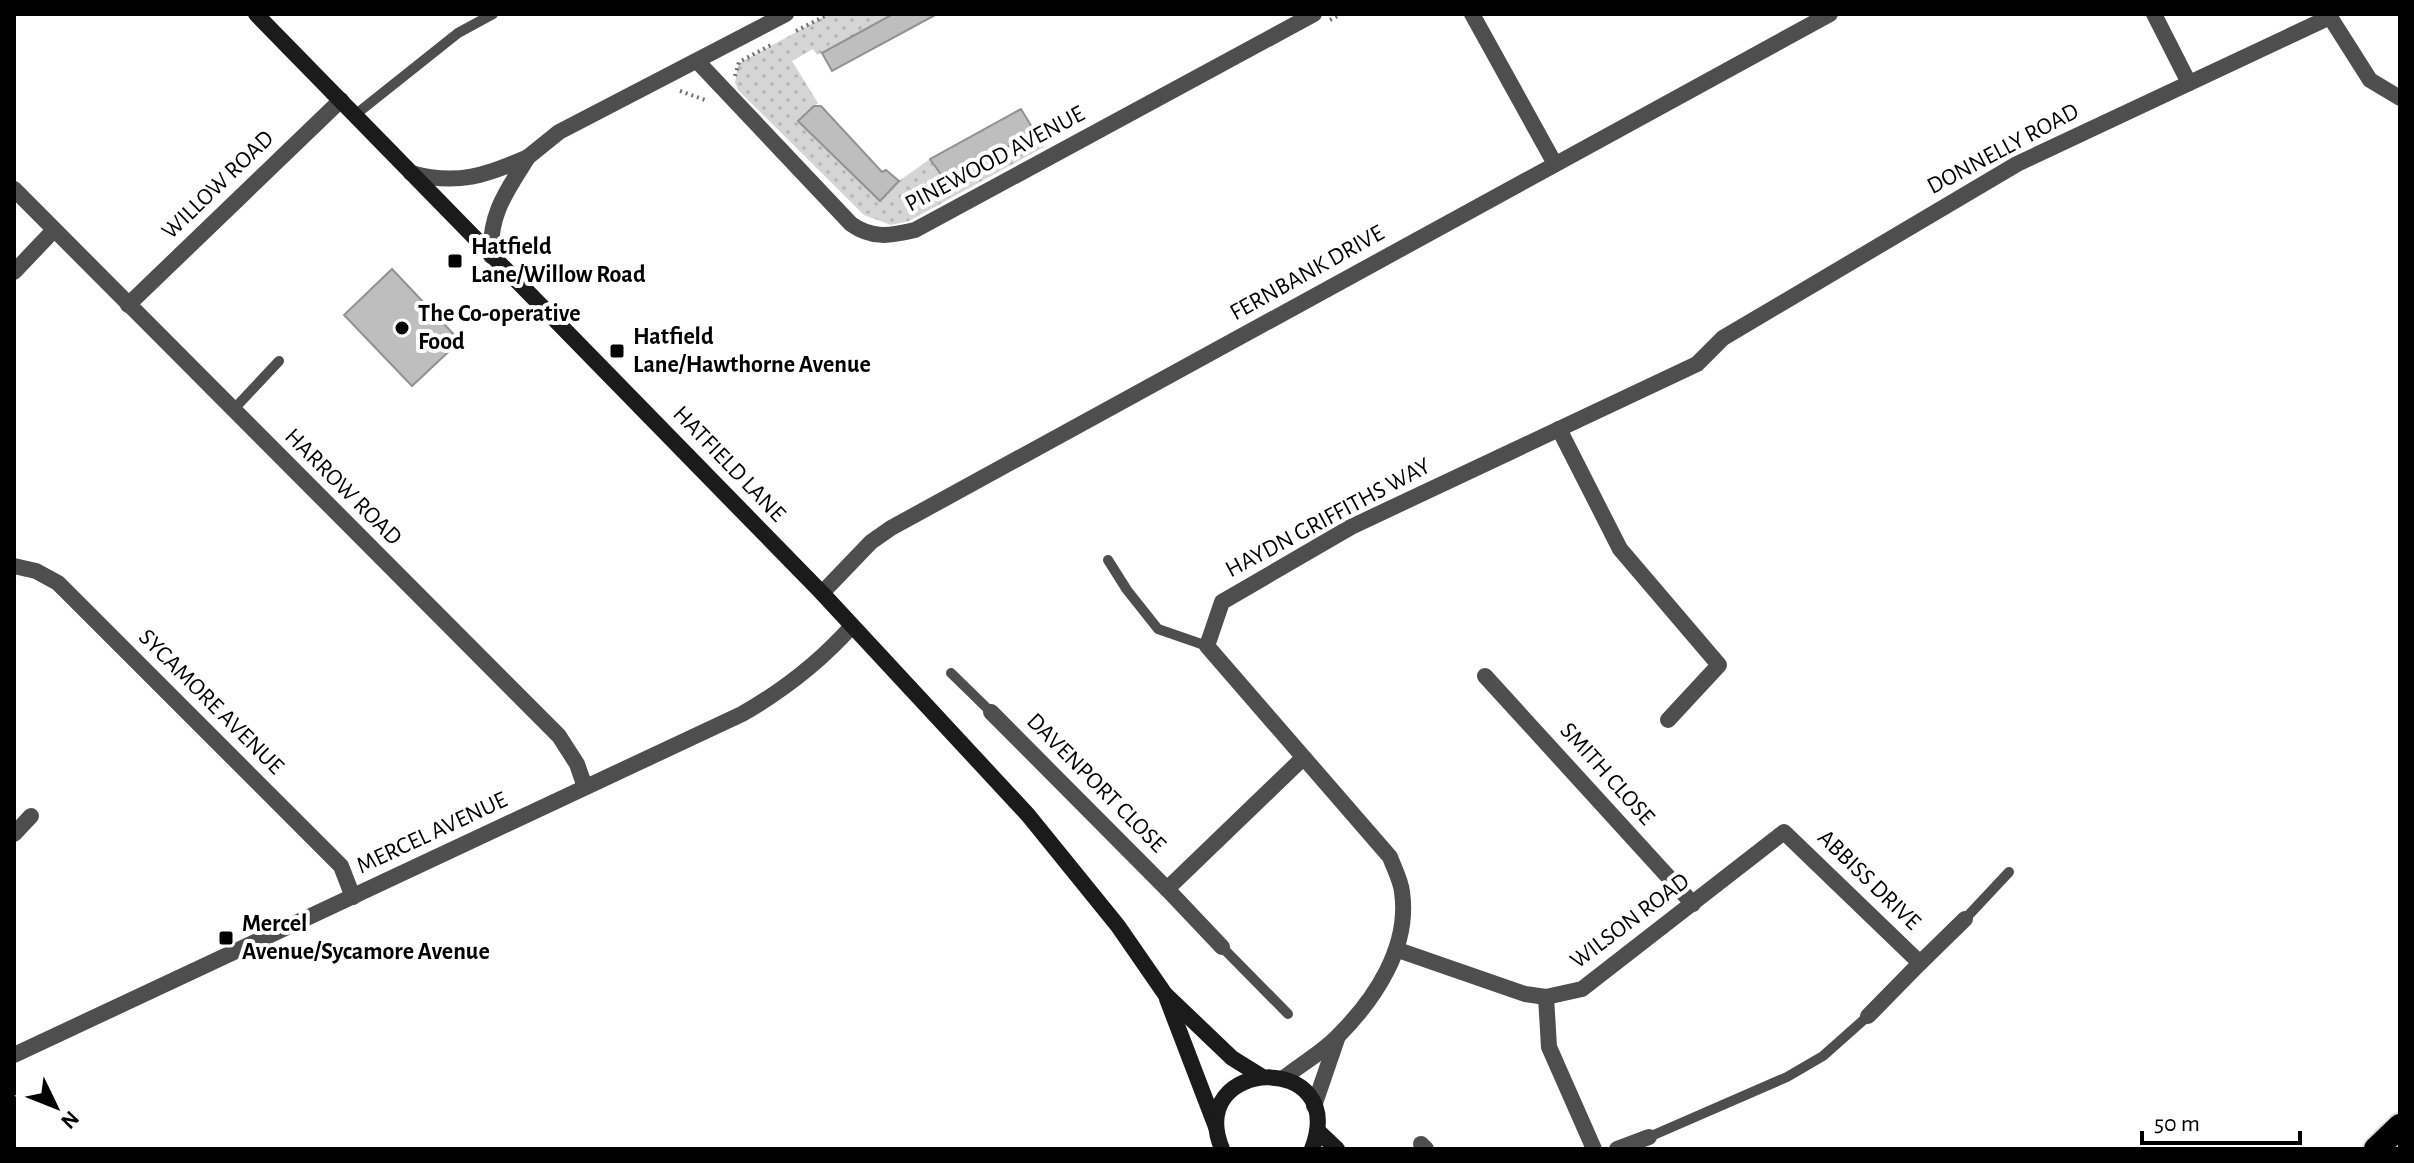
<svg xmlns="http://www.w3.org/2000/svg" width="2414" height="1163" font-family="'Alegreya Sans',sans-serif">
  <defs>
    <pattern id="grass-dots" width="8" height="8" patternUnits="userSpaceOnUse" patternTransform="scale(2)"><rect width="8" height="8" fill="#d5d5d5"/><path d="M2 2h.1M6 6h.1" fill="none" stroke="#b5b5b5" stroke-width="1.8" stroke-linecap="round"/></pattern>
  </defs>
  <rect width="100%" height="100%" fill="#fff"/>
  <polygon fill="url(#grass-dots)" points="829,14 892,14 817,55 813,49 792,61 818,103 798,121 881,200 899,181 930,159 945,180 1035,132 1044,147 909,221 891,225 864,215 738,90 735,82 738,64"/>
  <g fill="#bebebe" stroke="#929292" stroke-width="2">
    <polygon points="893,14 937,14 832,71 822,53"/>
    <polygon points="814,106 821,106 882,172 886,170 899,181 880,201 798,121"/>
    <polygon points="1021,109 1035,132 945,180 930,159"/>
    <polygon points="392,269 460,341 412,386 344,315"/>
  </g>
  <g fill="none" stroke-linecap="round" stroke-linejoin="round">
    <defs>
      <polyline id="highway" points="2376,1149 2400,1126"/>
    </defs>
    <use href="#highway" stroke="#dbdbdb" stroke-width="28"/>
    <g stroke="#707070" stroke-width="4" stroke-dasharray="2 4" stroke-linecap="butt">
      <polyline points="1330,20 1341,14"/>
      <polyline points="796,31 829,14"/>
      <polyline points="735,76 739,62 771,45"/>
      <polyline points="680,91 708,101"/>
    </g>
    <g stroke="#4e4e4e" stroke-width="10">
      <polyline points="355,115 458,33 493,14"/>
      <polyline points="233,410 279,361"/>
      <polyline points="1108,560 1127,590 1158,629 1207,646"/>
      <polyline points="951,673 991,712"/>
      <polyline points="1965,919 2009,872"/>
      <polyline points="1222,947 1288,1014"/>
      <polyline points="1649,1137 1787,1077 1823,1056 1868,1016"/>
    </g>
    <g stroke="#4e4e4e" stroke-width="16">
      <polyline points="1472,14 1555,164"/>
      <polyline points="2154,14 2189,83"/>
      <path d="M697,61l154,163c21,15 39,12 64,6l399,-216"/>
      <polyline points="528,157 559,132 786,14"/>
      <path d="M411,173c46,13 76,2 117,-16 -21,34 -39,56 -37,99"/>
      <polyline points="14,189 559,736 577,764 585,787"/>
      <polyline points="14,272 53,231"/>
      <polyline points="128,305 341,100"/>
      <polyline points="1559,429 1620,549 1719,665 1668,720"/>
      <polyline points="14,566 36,571 58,583 341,866 353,897"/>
      <polyline points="822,593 871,542 891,528 1830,14"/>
      <polyline points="1485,676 1693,904"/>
      <polyline points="991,712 1167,889"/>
      <polyline points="14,834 31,816"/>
      <polyline points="1222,947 1167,889 1303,758"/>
      <polyline points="1398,950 1525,994 1546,997 1582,989 1784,832 1920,963 1868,1016"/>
      <polyline points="1920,963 1965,919"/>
      <polyline points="1546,997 1549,1047 1594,1149"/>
      <path d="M14,1055l728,-341c42,-24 77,-51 110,-88"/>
      <path d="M1284,1078c17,-14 39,-26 54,-42 37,-37 72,-89 64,-144 -1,-11 -8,-24 -12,-35l-183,-211 15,-44 129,-75 346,-163 26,-26 294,-174 313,-147 40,63 30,18"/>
      <polyline points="1314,1106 1337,1039"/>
      <polyline points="1421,1144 1426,1149"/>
      <polyline points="1617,1149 1649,1137"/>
    </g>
    <g stroke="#1b1b1b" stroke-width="16">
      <polyline points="256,14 822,593 1028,815 1118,926 1165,994 1232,1058 1261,1076"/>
      <polyline points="1167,999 1216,1127"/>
      <polyline points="1318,1131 1337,1149"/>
      <path d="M1222,1149c-38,-93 128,-98 90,0"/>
    </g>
    <use href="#highway" stroke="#000" stroke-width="24"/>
  </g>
  <g fill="#000" stroke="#fff" stroke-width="3">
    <rect x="447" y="253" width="16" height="16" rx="4"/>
    <circle cx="402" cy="328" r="8"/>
    <rect x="609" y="343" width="16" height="16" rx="4"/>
    <rect x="218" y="930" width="16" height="16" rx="4"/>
  </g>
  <g text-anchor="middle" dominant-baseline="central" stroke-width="8" stroke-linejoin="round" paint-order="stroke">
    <g font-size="24" fill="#000" stroke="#fff">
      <text transform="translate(2003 149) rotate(-28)">DONNELLY ROAD</text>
      <text transform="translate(995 159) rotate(-28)">PINEWOOD AVENUE</text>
      <text transform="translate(218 185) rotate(-44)">WILLOW ROAD</text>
      <text transform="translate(1307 273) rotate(-29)">FERNBANK DRIVE</text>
      <text transform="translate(729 464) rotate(46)">HATFIELD LANE</text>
      <text transform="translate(343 487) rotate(45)">HARROW ROAD</text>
      <text transform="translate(1328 518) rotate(-28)">HAYDN GRIFFITHS WAY</text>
      <text transform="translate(211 702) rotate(45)">SYCAMORE AVENUE</text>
      <text transform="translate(1607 774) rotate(48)">SMITH CLOSE</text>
      <text transform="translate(1096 783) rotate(45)">DAVENPORT CLOSE</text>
      <text transform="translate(432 833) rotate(-25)">MERCEL AVENUE</text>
      <text transform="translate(1869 880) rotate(44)">ABBISS DRIVE</text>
      <text transform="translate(1630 921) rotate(-37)">WILSON ROAD</text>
    </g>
    <g font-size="24" font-weight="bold" fill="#000" stroke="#fff" text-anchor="start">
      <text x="471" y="247">Hatfield<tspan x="471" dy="28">Lane/Willow Road</tspan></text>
      <text x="418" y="314">The Co-operative<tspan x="418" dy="28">Food</tspan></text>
      <text x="633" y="337">Hatfield<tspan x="633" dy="28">Lane/Hawthorne Avenue</tspan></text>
      <text x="242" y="924">Mercel<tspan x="242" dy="28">Avenue/Sycamore Avenue</tspan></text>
    </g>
  </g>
  <rect width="2414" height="1163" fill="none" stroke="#000000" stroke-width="32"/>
  <g transform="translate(56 1107) rotate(133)" stroke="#ffffff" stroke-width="6" paint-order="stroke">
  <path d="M0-6L14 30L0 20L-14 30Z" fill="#000000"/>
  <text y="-12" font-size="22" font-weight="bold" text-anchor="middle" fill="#000000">N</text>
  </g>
  <path d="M2142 1131v12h158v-12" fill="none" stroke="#000000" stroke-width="4"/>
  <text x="2154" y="1131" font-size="24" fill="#000000" stroke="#ffffff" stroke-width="6" paint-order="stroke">50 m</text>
</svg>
